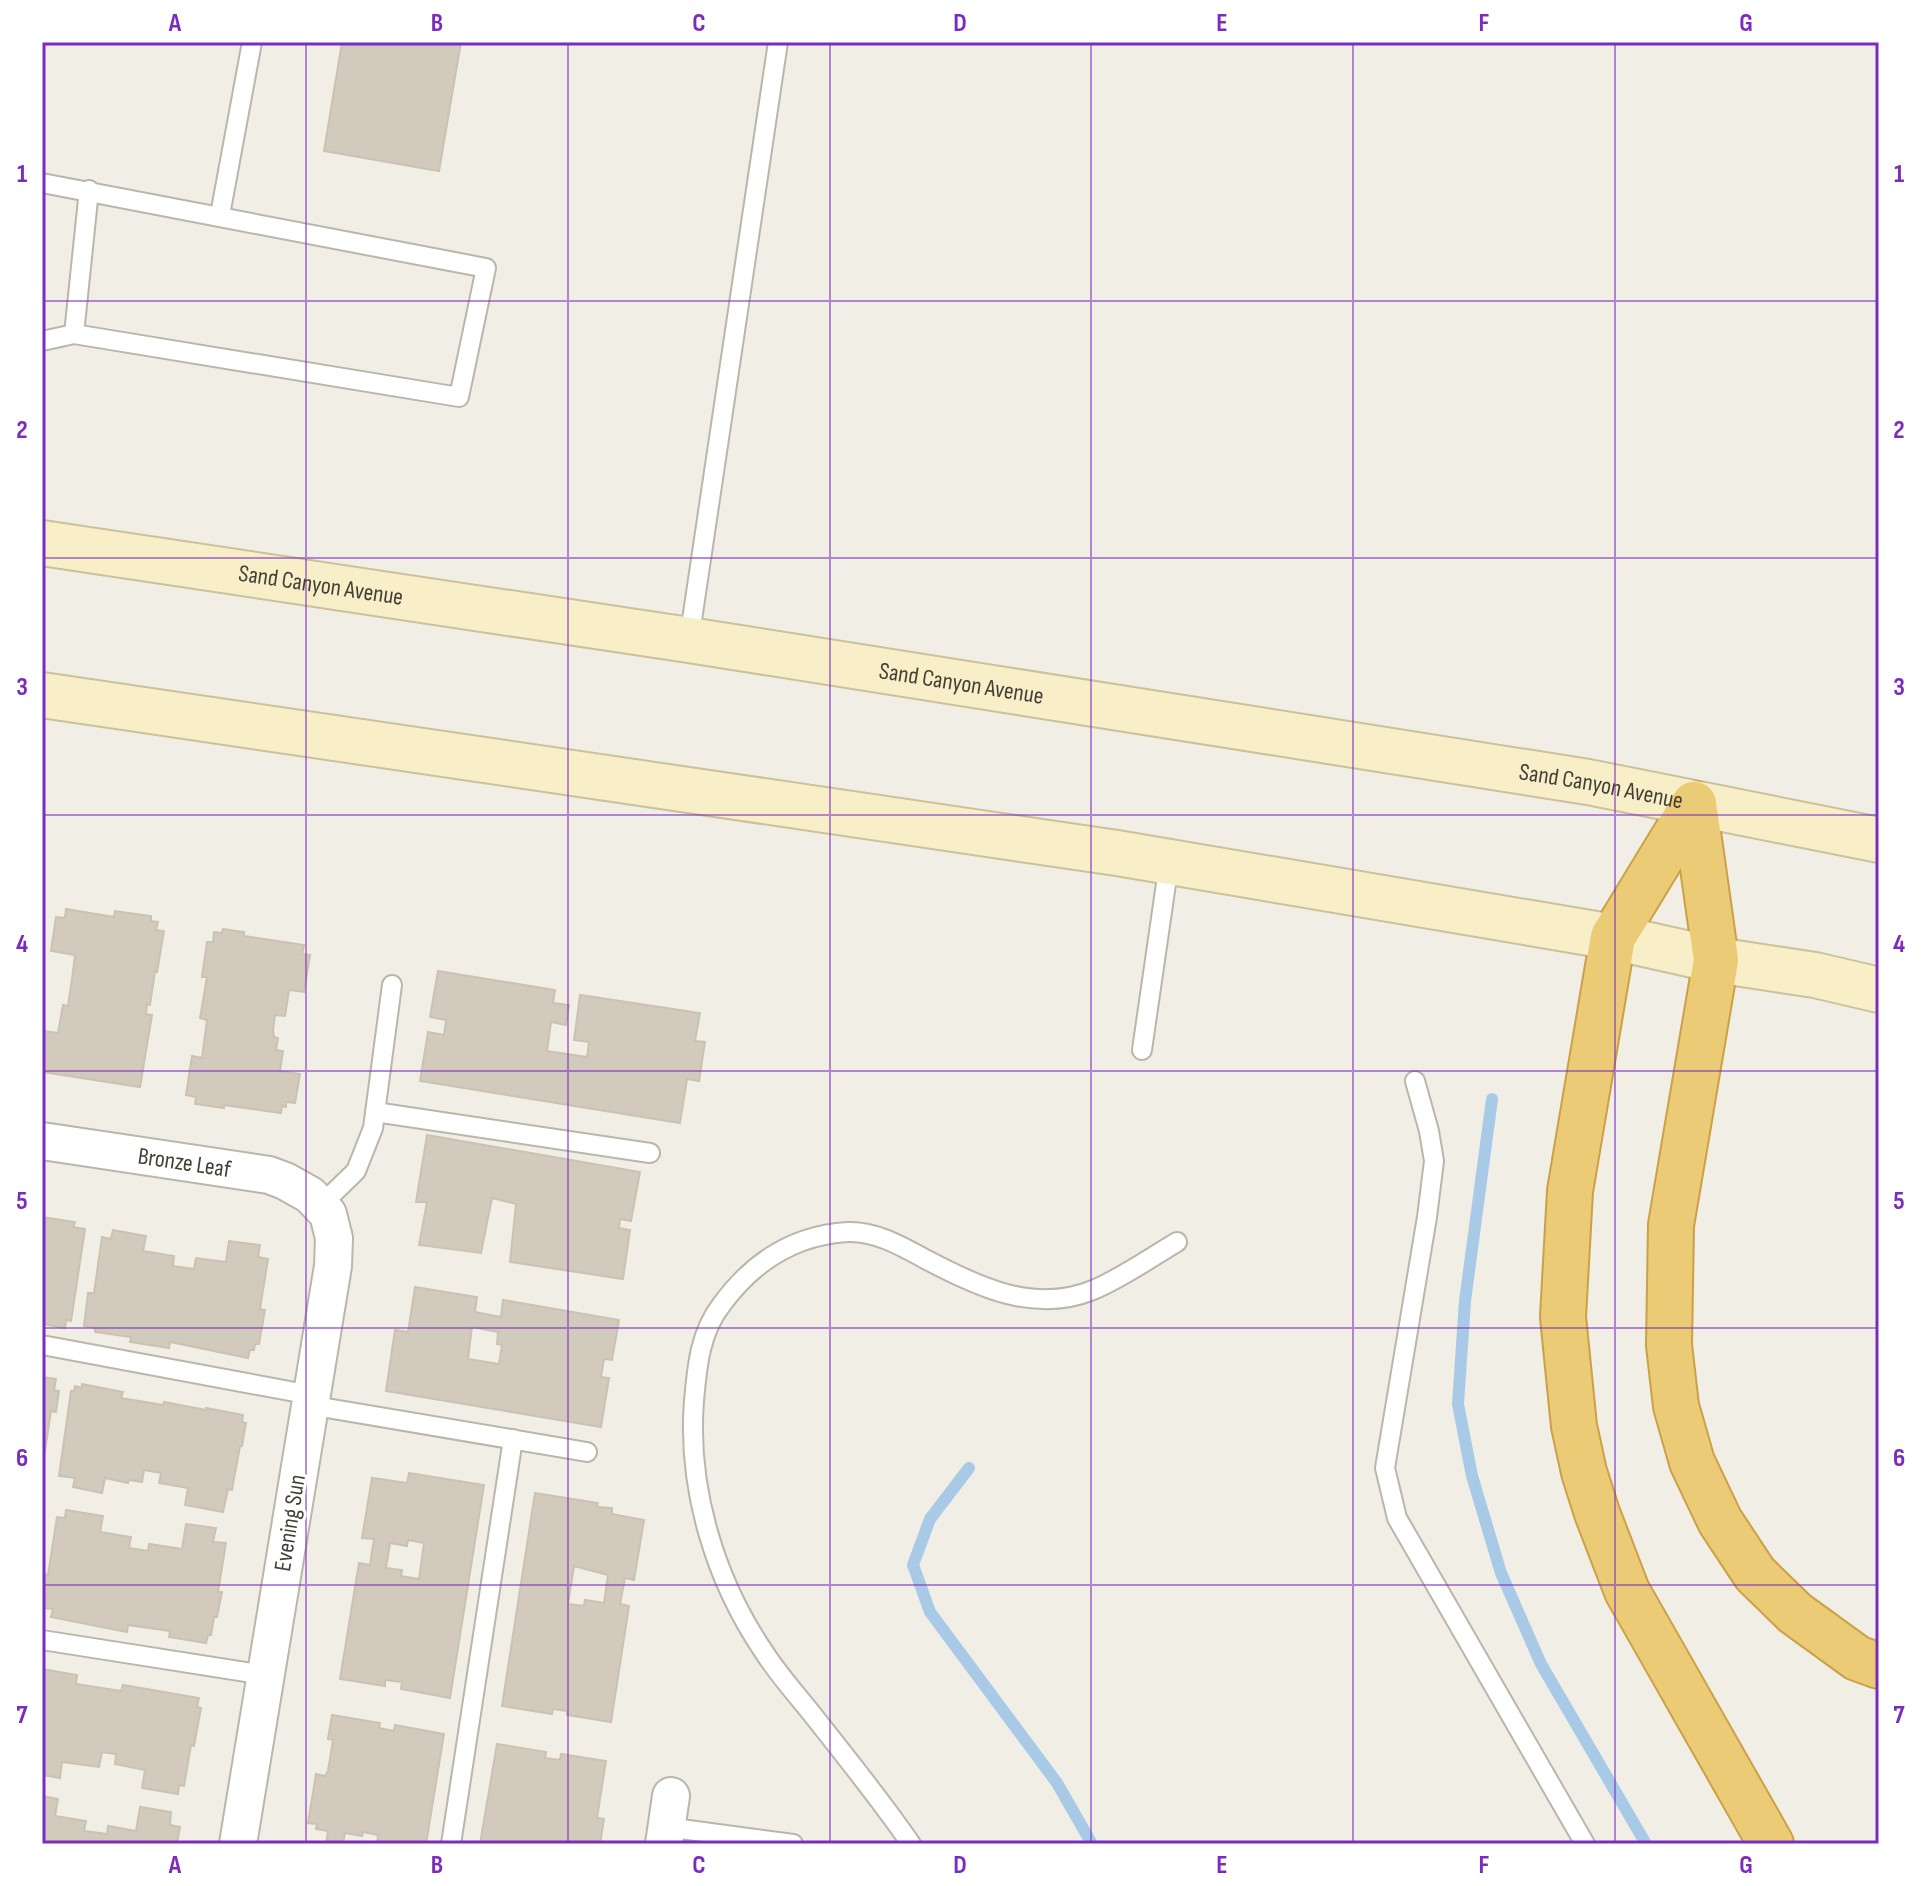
<svg xmlns="http://www.w3.org/2000/svg" width="1921" height="1886" font-family="'Sofia Sans Condensed',sans-serif">
  <rect width="100%" height="100%" fill="#f1eee6"/>
  <g fill="none" stroke-linecap="round" stroke-linejoin="round">
    <g stroke="#a9cae7" stroke-width="12">
      <polyline points="1492,1099 1465,1301 1458,1404 1472,1476 1501,1573 1541,1664 1646,1844"/>
      <polyline points="969,1468 930,1519 913,1565 930,1612 1057,1783 1092,1844"/>
    </g>
  </g>
  <g fill="#d1cabd" stroke="#cbc2b1" stroke-width="2" fill-rule="evenodd">
    <polygon points="342,42 461,42 439,171 324,151"/>
    <polygon points="66,909 114,917 115,911 151,916 151,921 158,922 156,930 164,931 157,972 155,971 150,1005 147,1004 146,1014 152,1015 140,1087 42,1072 42,1031 58,1033 63,1005 68,1006 72,979 75,955 51,951 56,917 65,918"/>
    <polygon points="223,929 244,932 244,936 304,945 302,954 310,955 304,992 289,990 285,1016 275,1015 273,1030 274,1037 278,1038 276,1050 283,1051 280,1071 300,1074 295,1103 286,1102 286,1107 282,1106 281,1113 224,1105 224,1108 195,1104 196,1097 186,1095 192,1056 202,1058 207,1020 200,1018 207,977 202,977 207,942 213,942 214,932 222,933"/>
    <polygon points="438,971 555,990 553,1003 569,1005 566,1025 551,1022 547,1051 587,1057 589,1042 574,1040 580,995 700,1013 695,1041 705,1042 699,1081 687,1079 680,1123 420,1081 428,1032 444,1035 446,1020 430,1017"/>
    <polygon points="427,1135 640,1172 631,1221 620,1219 619,1228 630,1230 623,1279 510,1262 516,1204 492,1198 481,1253 419,1245 427,1202 416,1202"/>
    <polygon points="42,1217 75,1222 73,1227 85,1229 71,1321 66,1320 65,1328 42,1324"/>
    <polygon points="113,1230 146,1236 143,1251 174,1256 173,1266 194,1269 196,1258 226,1262 229,1241 260,1245 258,1257 268,1259 260,1309 265,1310 259,1344 255,1344 254,1350 250,1350 248,1358 170,1342 169,1348 130,1342 131,1337 95,1332 95,1328 84,1326 88,1293 94,1293 102,1237 111,1239"/>
    <path d="M415,1287l62,10 -2,15 26,5 2,-17 116,20 -7,40 -8,-1 -3,18 8,1 -8,49 -215,-36 9,-61 13,2zM472,1327l26,5 -1,12 5,1 -3,19 -31,-5z"/>
    <polygon points="42,1377 56,1379 54,1390 59,1391 56,1412 51,1411 42,1470"/>
    <polygon points="82,1384 123,1392 121,1398 163,1405 164,1402 206,1410 206,1408 243,1415 242,1422 246,1423 242,1446 240,1446 232,1490 228,1489 223,1512 185,1505 188,1488 159,1483 161,1473 144,1470 142,1482 129,1480 128,1483 105,1478 102,1493 73,1487 75,1478 59,1476 71,1391 74,1391 75,1386 82,1388"/>
    <path d="M409,1473l75,12 -34,213 -49,-9 1,-7 -17,-2v6l-45,-7 19,-116 11,2 4,-26 -12,-1 10,-60 35,5zM408,1540l16,3 -5,36 -18,-3 1,-6 -16,-2 4,-25 17,3z"/>
    <path d="M535,1493l63,10 -1,4 15,1v6l32,6 -10,60 -9,-2 -5,26 9,2 -18,116 -44,-7v-4l-14,-2 -1,5 -50,-8zM574,1566l34,9 -4,28 -19,-3 -1,6 -16,-2z"/>
    <polygon points="66,1510 103,1516 100,1532 131,1537 129,1548 148,1551 149,1544 182,1549 186,1524 216,1528 213,1542 226,1543 218,1592 222,1592 217,1617 214,1617 211,1635 208,1635 206,1643 169,1637 170,1631 128,1625 127,1632 51,1617 53,1609 43,1608 45,1596 42,1596 42,1588 44,1574 48,1575 57,1517 65,1518"/>
    <polygon points="42,1669 77,1675 76,1684 121,1691 123,1685 199,1698 197,1707 201,1708 194,1746 191,1745 184,1786 179,1785 178,1794 142,1788 145,1770 115,1764 116,1754 102,1752 99,1767 62,1762 60,1778 42,1775"/>
    <polygon points="332,1715 380,1723 379,1728 394,1731 395,1725 444,1734 426,1844 377,1844 378,1835 363,1832 362,1836 345,1833 343,1844 326,1844 328,1831 316,1829 317,1824 308,1823 316,1774 325,1776 328,1771 333,1740 328,1739"/>
    <polygon points="497,1744 546,1752 545,1758 560,1760 561,1754 606,1761 597,1818 604,1819 600,1844 480,1844"/>
    <polygon points="42,1796 58,1799 55,1816 86,1821 84,1831 107,1834 108,1826 136,1831 140,1807 171,1812 170,1825 180,1827 177,1844 42,1844"/>
  </g>
  <g fill="none" stroke-linecap="round" stroke-linejoin="round">
    <defs>
      <g id="lane">
        <polyline points="42,183 486,268 459,397 74,334 42,341"/>
        <polyline points="220,215 252,42"/>
        <polyline points="74,334 89,190"/>
        <polyline points="689,640 778,42"/>
        <polyline points="1142,1050 1169,863"/>
        <polyline points="1415,1081 1429,1131 1434,1161 1427,1217 1385,1468 1397,1518 1585,1844"/>
        <polyline points="375,1112 650,1153"/>
        <polyline points="322,1204 356,1171 373,1128 392,985"/>
        <polyline points="42,1345 311,1395"/>
        <polyline points="309,1405 587,1452"/>
        <polyline points="42,1640 265,1675"/>
        <polyline points="666,1827 793,1844"/>
        <polyline points="451,1844 513,1439"/>
        <path d="M911,1844c-31,-45 -65,-87 -99,-130 -16,-20 -34,-40 -48,-62 -49,-72 -77,-164 -70,-251 3,-35 6,-69 28,-97 31,-42 73,-69 126,-72 28,-1 55,15 79,28 51,27 108,54 166,30 29,-12 57,-32 84,-48"/>
      </g>
      <g id="street">
        <path id="s1" d="M42,1141l227,34 16,6 25,14 18,19 6,24 -1,28 -95,578"/>
        <polyline points="664,1844 671,1796"/>
      </g>
      <g id="secondary">
        <path id="s2" d="M42,543l647,97 899,142 291,58"/>
        <polyline points="42,695 1117,853 1613,937 1716,960 1815,975 1879,990"/>
      </g>
      <g id="highway">
        <polyline points="1694,804 1613,937 1570,1191 1563,1317 1574,1426 1584,1472 1597,1513 1627,1591 1771,1844"/>
        <polyline points="1694,804 1716,960 1671,1225 1669,1345 1676,1406 1692,1462 1720,1521 1755,1574 1795,1613 1857,1658 1879,1666"/>
      </g>
    </defs>
    <use href="#lane" stroke="#bbb6aa" stroke-width="22"/>
    <use href="#street" stroke="#bbb6aa" stroke-width="40"/>
    <use href="#secondary" stroke="#cbc29b" stroke-width="48"/>
    <use href="#highway" stroke="#caa147" stroke-width="48"/>
    <use href="#lane" stroke="#fff" stroke-width="18"/>
    <use href="#street" stroke="#fff" stroke-width="36"/>
    <use href="#secondary" stroke="#f8efc9" stroke-width="44"/>
    <use href="#highway" stroke="#eccb76" stroke-width="44"/>
  </g>
  <path fill="none" stroke="#7b2cbf" stroke-width="2" stroke-opacity="0.55" d="M306,42v1802M568,42v1802M830,42v1802M1091,42v1802M1353,42v1802M1615,42v1802M42,301h1837M42,558h1837M42,815h1837M42,1071h1837M42,1328h1837M42,1585h1837"/>
  <g text-anchor="middle" dominant-baseline="central" stroke-width="6" stroke-linejoin="round" paint-order="stroke">
    <g font-size="24" fill="#433f36" stroke="#fff">
      <text stroke="none"><textPath href="#s2" startOffset="282">Sand Canyon Avenue</textPath></text>
      <text stroke="none"><textPath href="#s2" startOffset="930">Sand Canyon Avenue</textPath></text>
      <text stroke="none"><textPath href="#s2" startOffset="1578">Sand Canyon Avenue</textPath></text>
      <text stroke="none"><textPath href="#s1" startOffset="144">Bronze Leaf</textPath></text>
      <text transform="translate(290 1523) rotate(-81)">Evening Sun</text>
    </g>
  </g>
  <rect width="1921" height="1886" fill="none" stroke="#ffffff" stroke-width="88"/>
  <rect x="44" y="44" width="1833" height="1798" fill="none" stroke="#7b2cbf" stroke-width="3"/>
  <g font-size="26" text-anchor="middle" font-weight="bold" fill="#7b2cbf">
    <text x="175" y="31">A</text>
    <text x="437" y="31">B</text>
    <text x="699" y="31">C</text>
    <text x="960" y="31">D</text>
    <text x="1222" y="31">E</text>
    <text x="1484" y="31">F</text>
    <text x="1746" y="31">G</text>
    <text x="22" y="182">1</text>
    <text x="1899" y="182">1</text>
    <text x="22" y="438">2</text>
    <text x="1899" y="438">2</text>
    <text x="22" y="695">3</text>
    <text x="1899" y="695">3</text>
    <text x="22" y="952">4</text>
    <text x="1899" y="952">4</text>
    <text x="22" y="1209">5</text>
    <text x="1899" y="1209">5</text>
    <text x="22" y="1466">6</text>
    <text x="1899" y="1466">6</text>
    <text x="22" y="1723">7</text>
    <text x="1899" y="1723">7</text>
    <text x="175" y="1873">A</text>
    <text x="437" y="1873">B</text>
    <text x="699" y="1873">C</text>
    <text x="960" y="1873">D</text>
    <text x="1222" y="1873">E</text>
    <text x="1484" y="1873">F</text>
    <text x="1746" y="1873">G</text>
  </g>
</svg>
